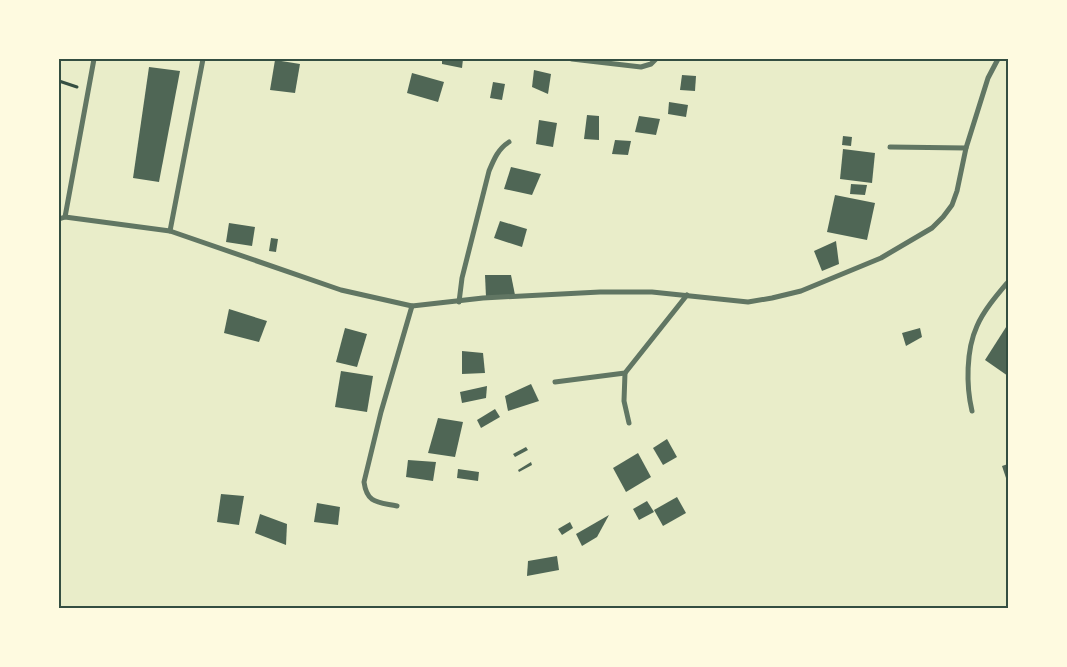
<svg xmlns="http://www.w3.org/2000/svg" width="1067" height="667" font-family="'Source Sans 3',sans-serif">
  <rect width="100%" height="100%" fill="#e9edc9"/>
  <g fill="#4f6655">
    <polygon points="442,59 463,59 462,68 442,64"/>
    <polygon points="275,60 300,64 295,93 270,90"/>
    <polygon points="149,67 180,71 159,182 133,178"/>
    <polygon points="534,70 551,74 548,94 532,87"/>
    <polygon points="412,73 444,82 438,102 407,93"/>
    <polygon points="682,75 696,76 695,91 680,90"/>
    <polygon points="493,82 505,84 502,100 490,98"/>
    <polygon points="669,102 688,105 686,117 668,114"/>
    <polygon points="587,115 599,116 599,140 584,139"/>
    <polygon points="639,116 660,119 656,135 635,132"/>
    <polygon points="539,120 557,123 553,147 536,144"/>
    <polygon points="843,136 852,137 851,146 842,145"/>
    <polygon points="615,140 631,141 628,155 612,154"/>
    <polygon points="843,149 875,153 872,183 840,179"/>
    <polygon points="511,167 541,174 532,195 504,189"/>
    <polygon points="851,184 867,185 865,195 850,194"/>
    <polygon points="835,195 875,203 867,240 827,232"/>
    <polygon points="500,221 527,229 522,247 494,238"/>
    <polygon points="229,223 255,227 252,246 226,242"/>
    <polygon points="271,238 278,239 276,252 269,251"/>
    <polygon points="836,241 839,264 822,271 814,251"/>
    <polygon points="485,275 511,275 515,295 486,297"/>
    <polygon points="229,309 267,321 259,342 224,333"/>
    <polygon points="1008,324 1008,376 985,360"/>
    <polygon points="345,328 367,334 357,367 336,362"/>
    <polygon points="920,328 922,337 906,346 902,333"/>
    <polygon points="462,351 483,353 485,373 462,374"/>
    <polygon points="341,371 373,376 367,412 335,407"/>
    <polygon points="531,384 539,401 508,411 505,396"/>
    <polygon points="487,386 486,398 462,403 460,392"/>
    <polygon points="495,409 500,417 481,428 477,420"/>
    <polygon points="438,418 463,422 455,457 428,453"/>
    <polygon points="667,439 677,457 663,465 653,448"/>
    <polygon points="526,447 528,450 515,457 513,454"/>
    <polygon points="638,453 651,477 626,492 613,468"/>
    <polygon points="408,460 436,462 433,481 406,477"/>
    <polygon points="531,462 532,465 519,472 518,470"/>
    <polygon points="1008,464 1008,484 1002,466"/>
    <polygon points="458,469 479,472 478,481 457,478"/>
    <polygon points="221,494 244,496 239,525 217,522"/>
    <polygon points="677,497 686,513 663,526 654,510"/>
    <polygon points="647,501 654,512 639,520 633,509"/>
    <polygon points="317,503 340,507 338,525 314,522"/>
    <polygon points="260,514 287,524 286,545 255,533"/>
    <polygon points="609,515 597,537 582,546 576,534"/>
    <polygon points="570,522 573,528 562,535 558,529"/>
    <polygon points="557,556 559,570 527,576 528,561"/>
  </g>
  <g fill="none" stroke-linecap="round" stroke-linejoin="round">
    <polyline stroke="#344e41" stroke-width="3" points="59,81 77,87"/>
    <g stroke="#617663" stroke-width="5">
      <polyline points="572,59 641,67 651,64 656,59"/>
      <polyline points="890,147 966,148"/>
      <polyline points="65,217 170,231 341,290 412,306 483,298 600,292 652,292 748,302 772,298 801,291 881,258 932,228 943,217 952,205 957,191 966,148 988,78 998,59"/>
      <polyline points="59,219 65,217 94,59"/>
      <polyline points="170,231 203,59"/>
      <path d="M459,302l3,-24 27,-107c5,-12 9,-22 20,-29"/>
      <polyline points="625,373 624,401 629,423"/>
      <polyline points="555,382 625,373 687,295"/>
      <path d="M972,411c-6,-25 -6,-61 5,-85 7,-16 20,-31 31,-44"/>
      <path d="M397,506c-19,-4 -30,-2 -33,-24l17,-70 31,-106"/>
    </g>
  </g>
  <rect width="1067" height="667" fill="none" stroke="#fefae0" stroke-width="120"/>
  <rect x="60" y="60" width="947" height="547" fill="none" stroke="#344e41" stroke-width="2"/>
</svg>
